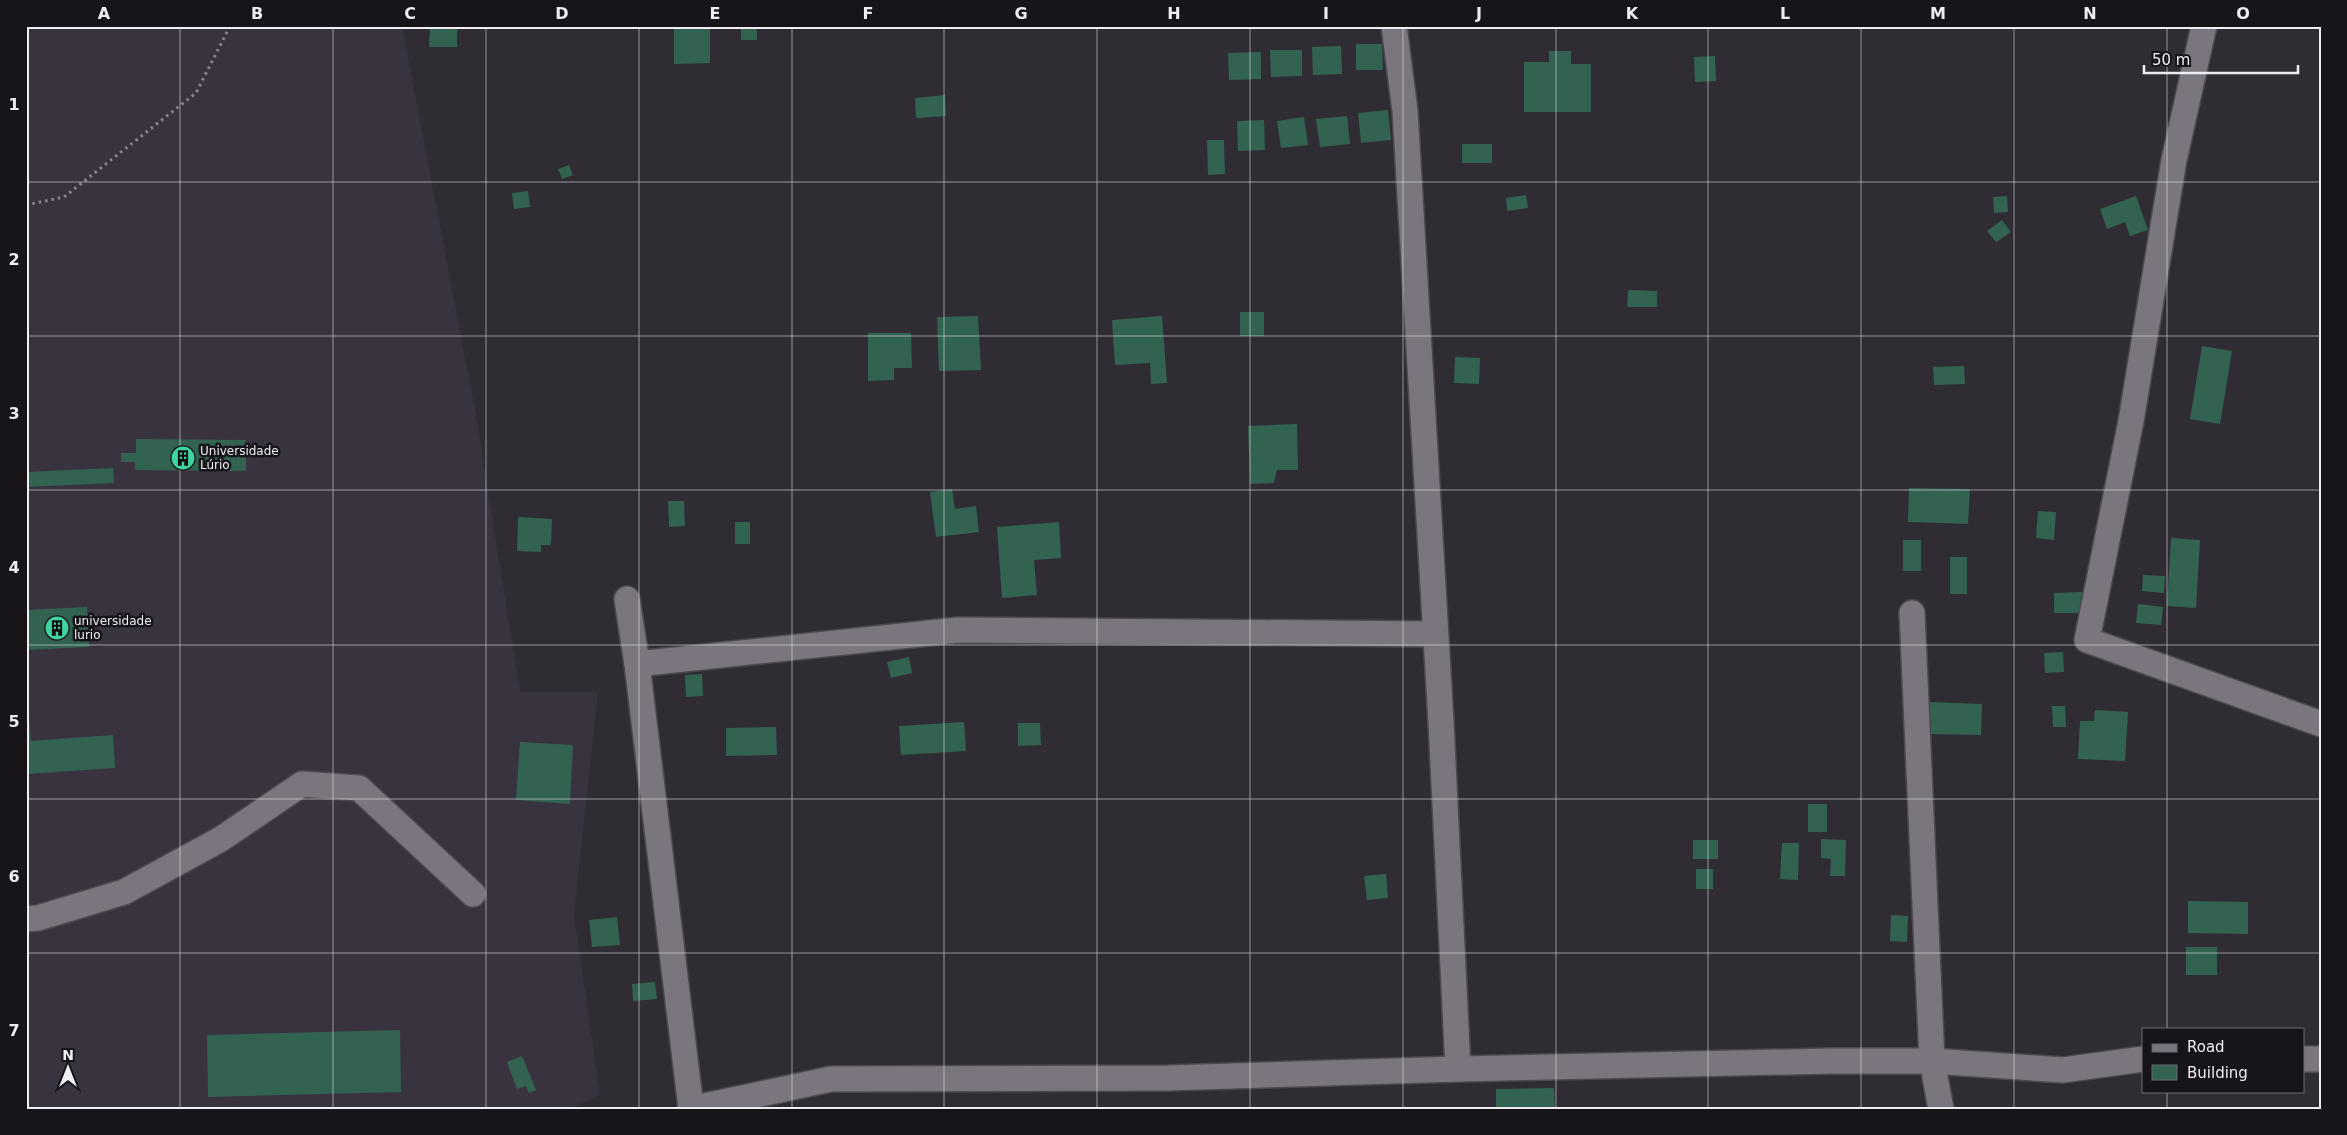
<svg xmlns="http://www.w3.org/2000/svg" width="2347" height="1135" font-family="'DejaVu Sans',sans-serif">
  <rect width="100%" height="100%" fill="#302c33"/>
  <polygon fill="#393340" points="26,26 402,26 475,410 520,692 598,692 574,915 600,1095 570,1109 26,1109"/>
  <g fill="#326350">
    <polygon points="430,26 457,26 457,47 429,47"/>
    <polygon points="674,26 710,26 710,63 674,64"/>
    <rect x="741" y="26" width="16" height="14"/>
    <polygon points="1356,44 1382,44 1383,70 1356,70"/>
    <polygon points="1341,46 1342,74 1313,75 1312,47"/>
    <polygon points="1270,50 1302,50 1302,76 1271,77"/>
    <polygon points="1549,51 1571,51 1571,64 1591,64 1591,112 1524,112 1524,62 1549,62"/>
    <polygon points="1261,52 1261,79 1229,80 1228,53"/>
    <polygon points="1715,56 1716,81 1695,82 1694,57"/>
    <polygon points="945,95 946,116 916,118 915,98"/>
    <polygon points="1388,110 1391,140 1361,143 1358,113"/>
    <polygon points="1347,116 1350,144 1320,147 1316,119"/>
    <polygon points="1304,117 1308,145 1281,148 1277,121"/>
    <polygon points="1264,120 1265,150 1238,151 1237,121"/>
    <polygon points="1207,140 1224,140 1225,174 1208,175"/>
    <rect x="1462" y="144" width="30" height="19"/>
    <polygon points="569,165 573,175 562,179 558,169"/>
    <polygon points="528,191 530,207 514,209 512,193"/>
    <polygon points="1526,195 1528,208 1507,211 1506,198"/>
    <polygon points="2007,196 2008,212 1994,213 1993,197"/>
    <polygon points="2136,196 2148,230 2130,236 2125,222 2107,229 2100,209"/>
    <polygon points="2002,220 2011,232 1996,242 1987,231"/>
    <polygon points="1628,290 1657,291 1657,307 1627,307"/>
    <rect x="1240" y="312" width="24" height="24"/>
    <polygon points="978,316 981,370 939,371 937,317"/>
    <polygon points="1162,316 1167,383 1151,384 1150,363 1115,365 1112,320"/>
    <polygon points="868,333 911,333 912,368 894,368 894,380 868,381"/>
    <polygon points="2202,346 2232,351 2220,424 2190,419"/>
    <polygon points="1455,357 1480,358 1479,384 1454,383"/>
    <polygon points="1964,366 1965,384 1934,385 1933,367"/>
    <polygon points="1297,424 1298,470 1277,470 1274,483 1250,484 1248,426"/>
    <polygon points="136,439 246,440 246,471 135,470 135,462 121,462 121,453 136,453"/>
    <polygon points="113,468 114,483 26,487 26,472"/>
    <polygon points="1909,488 1970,489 1968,524 1908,522"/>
    <polygon points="952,489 955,509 976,506 979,532 936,537 930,492"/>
    <polygon points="668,501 684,501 685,526 669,527"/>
    <polygon points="2038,511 2056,512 2054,540 2036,538"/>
    <polygon points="518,517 552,519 551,545 541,545 541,552 517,551"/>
    <rect x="735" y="522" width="15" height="22"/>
    <polygon points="1059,522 1061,558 1034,560 1037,595 1002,598 997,527"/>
    <polygon points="2171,538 2200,540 2196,608 2167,606"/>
    <rect x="1903" y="540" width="18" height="31"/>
    <rect x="1950" y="557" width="17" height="37"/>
    <polygon points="2143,575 2165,576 2164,593 2142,591"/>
    <polygon points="2082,592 2082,613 2054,613 2054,593"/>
    <polygon points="2138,604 2163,607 2161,625 2136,623"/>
    <polygon points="87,607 89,647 26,650 26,610"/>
    <polygon points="2063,652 2064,672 2045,673 2044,653"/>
    <polygon points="909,657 912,673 891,678 887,662"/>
    <polygon points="702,674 703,696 686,697 685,675"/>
    <polygon points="1930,702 1982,704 1981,735 1929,734"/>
    <polygon points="2052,706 2065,706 2066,727 2053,727"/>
    <polygon points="2095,710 2128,712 2125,761 2078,759 2080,721 2094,721"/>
    <polygon points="26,717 29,717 31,741 113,735 115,768 26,774"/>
    <polygon points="964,722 966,751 901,755 899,726"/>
    <polygon points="1018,723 1040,723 1041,745 1018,746"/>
    <polygon points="776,727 777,755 726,756 726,728"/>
    <polygon points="520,742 573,745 570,804 516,800"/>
    <rect x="1808" y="804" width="19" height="28"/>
    <polygon points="1821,839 1846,840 1845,876 1830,876 1831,859 1821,858"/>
    <rect x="1693" y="840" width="25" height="19"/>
    <polygon points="1782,843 1799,843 1798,880 1780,879"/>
    <rect x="1696" y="869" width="17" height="20"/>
    <polygon points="1386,874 1388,898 1367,900 1364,876"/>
    <polygon points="2188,901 2248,902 2248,934 2188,933"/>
    <polygon points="1891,915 1908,916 1907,942 1890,941"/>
    <polygon points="617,917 620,945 592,947 589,920"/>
    <rect x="2186" y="947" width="31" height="28"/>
    <polygon points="655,982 657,999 633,1001 632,984"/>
    <polygon points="400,1030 401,1092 208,1097 207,1035"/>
    <polygon points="522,1056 536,1090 529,1093 526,1086 517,1089 507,1062"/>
    <polygon points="1554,1088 1555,1109 1496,1109 1496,1089"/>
  </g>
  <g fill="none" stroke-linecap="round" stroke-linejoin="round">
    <defs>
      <g id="minor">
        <polyline points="1394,26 1405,111 1441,722 1458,1069"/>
        <polyline points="2204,26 2174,160 2131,421 2087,640 2321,724"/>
        <polyline points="627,599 637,664 691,1108"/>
        <polyline points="1912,613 1932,1061 1941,1109"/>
        <polyline points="637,664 958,630 1435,634"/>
        <polyline points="26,919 38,918 124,892 221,839 302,784 359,788 473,894"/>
        <polyline points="2303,1059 2321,1059"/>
        <polyline points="690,1109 831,1079 1168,1078 1458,1069 1831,1061 1932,1061 2063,1070 2143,1059"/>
      </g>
    </defs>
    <use href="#minor" stroke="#4c484f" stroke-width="28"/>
    <polyline stroke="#89868c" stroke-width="3" stroke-dasharray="2.5 4" stroke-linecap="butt" points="26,205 64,197 196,93 230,26"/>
    <use href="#minor" stroke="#7a757e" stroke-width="25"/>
  </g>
  <path fill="none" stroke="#efedf2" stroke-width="1" stroke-opacity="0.55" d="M180,26v1083M333,26v1083M486,26v1083M639,26v1083M792,26v1083M944,26v1083M1097,26v1083M1250,26v1083M1403,26v1083M1556,26v1083M1708,26v1083M1861,26v1083M2014,26v1083M2167,26v1003M26,182h2295M26,336h2295M26,490h2295M26,645h2295M26,799h2295M26,953h2295M2167,1091v18"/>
  <defs>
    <symbol id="building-disc" viewBox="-11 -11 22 22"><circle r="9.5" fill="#3ed4a3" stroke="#171519"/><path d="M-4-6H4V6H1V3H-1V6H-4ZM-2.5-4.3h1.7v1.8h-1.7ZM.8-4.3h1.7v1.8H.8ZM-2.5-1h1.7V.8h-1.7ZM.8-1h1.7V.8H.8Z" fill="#111"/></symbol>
  </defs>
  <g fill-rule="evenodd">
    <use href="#building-disc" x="169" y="444" width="28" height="28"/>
    <use href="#building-disc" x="43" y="614" width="28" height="28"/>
  </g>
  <g text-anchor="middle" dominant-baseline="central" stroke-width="5" stroke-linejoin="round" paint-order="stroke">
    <g font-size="12" fill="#efedf2" stroke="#171519" text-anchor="start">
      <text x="200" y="451">Universidade<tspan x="200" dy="14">Lúrio</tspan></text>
      <text x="74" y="621">universidade<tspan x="74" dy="14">lurio</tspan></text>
    </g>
  </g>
  <rect width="2347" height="1135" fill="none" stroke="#171519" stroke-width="55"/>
  <rect x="2142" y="1028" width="162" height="65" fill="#171519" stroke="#6d6b70"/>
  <rect x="2152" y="1044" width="25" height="8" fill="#7a757e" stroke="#6d6b70"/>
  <text x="2187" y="1052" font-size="15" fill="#efedf2">Road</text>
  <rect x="2152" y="1065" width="25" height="15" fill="#326350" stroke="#6d6b70"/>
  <text x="2187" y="1078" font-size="15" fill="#efedf2">Building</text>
  <g transform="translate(68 1068)" stroke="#171519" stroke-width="4" paint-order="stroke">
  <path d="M0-4L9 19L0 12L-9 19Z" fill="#efedf2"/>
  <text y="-8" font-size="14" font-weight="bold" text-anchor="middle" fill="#efedf2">N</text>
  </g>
  <path d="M2144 65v8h154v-8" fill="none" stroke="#efedf2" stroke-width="2.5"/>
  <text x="2152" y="65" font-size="15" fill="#efedf2" stroke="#171519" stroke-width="4" paint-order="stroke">50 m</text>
  <rect x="28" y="28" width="2292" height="1080" fill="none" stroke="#efedf2" stroke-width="2"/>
  <g font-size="16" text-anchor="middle" font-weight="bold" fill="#efedf2">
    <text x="104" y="19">A</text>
    <text x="257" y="19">B</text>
    <text x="410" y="19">C</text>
    <text x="562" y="19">D</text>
    <text x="715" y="19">E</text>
    <text x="868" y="19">F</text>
    <text x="1021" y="19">G</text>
    <text x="1174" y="19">H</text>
    <text x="1326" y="19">I</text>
    <text x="1479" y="19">J</text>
    <text x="1632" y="19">K</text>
    <text x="1785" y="19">L</text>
    <text x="1938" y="19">M</text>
    <text x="2090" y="19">N</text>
    <text x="2243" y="19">O</text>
    <text x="14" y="110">1</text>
    <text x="14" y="265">2</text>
    <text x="14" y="419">3</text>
    <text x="14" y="573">4</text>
    <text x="14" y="727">5</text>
    <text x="14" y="882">6</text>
    <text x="14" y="1036">7</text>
  </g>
</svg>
